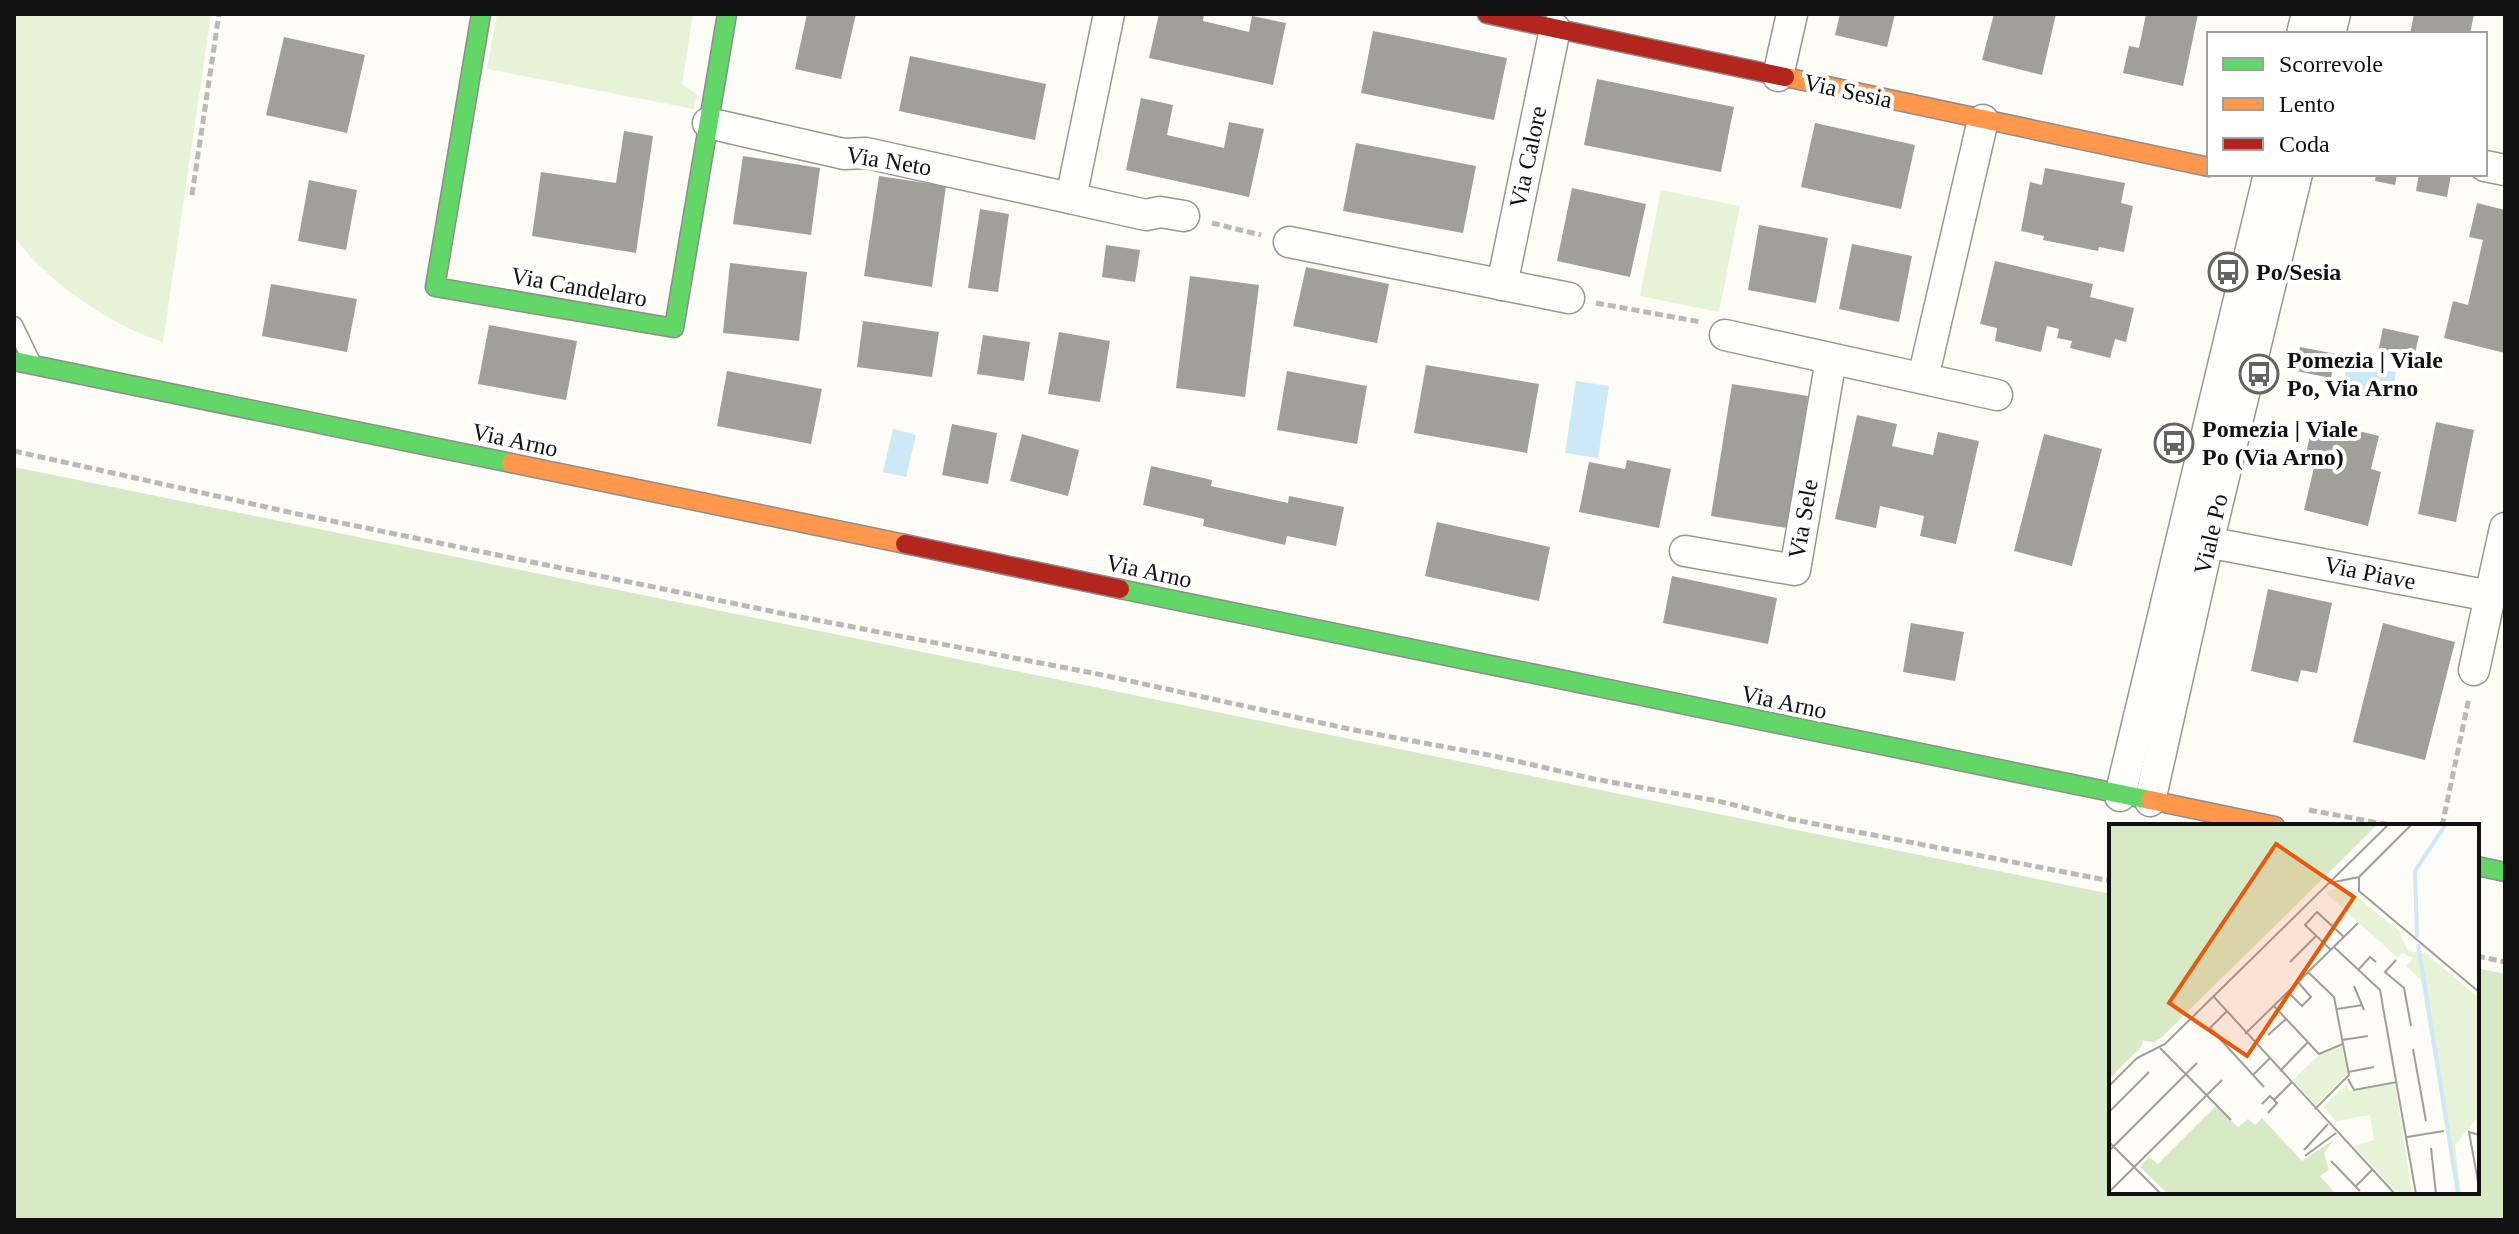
<svg xmlns="http://www.w3.org/2000/svg" width="2519" height="1234" font-family="Georgia,serif">
  <rect width="100%" height="100%" fill="#fdfcf7"/>
  <g fill="#e7f3d7">
    <path d="M14,14h197l-48,328c-50,-15 -119,-62 -149,-106z"/>
    <polygon points="497,14 693,14 682,84 697,95 694,109 487,69"/>
    <polygon points="1661,190 1740,206 1719,312 1640,296"/>
  </g>
  <polygon fill="#d8eac5" points="14,467 2111,894 2111,1192 2477,1192 2477,968 2505,974 2505,1220 14,1220"/>
  <g fill="#cde8f7">
    <polygon points="2347,365 2396,372 2392,394 2343,387"/>
    <polygon points="1576,381 1609,386 1598,458 1565,453"/>
    <polygon points="893,429 916,435 906,477 883,472"/>
  </g>
  <g fill="#a19f9c">
    <polygon points="807,14 856,14 841,79 795,69"/>
    <polygon points="1159,14 1204,14 1203,21 1249,32 1252,16 1286,23 1273,85 1149,58"/>
    <polygon points="1840,14 1895,14 1887,47 1835,35"/>
    <polygon points="1994,14 2056,14 2042,75 1982,60"/>
    <polygon points="2146,14 2198,14 2183,86 2123,73 2129,46 2139,48"/>
    <polygon points="2414,14 2474,14 2470,34 2410,34"/>
    <polygon points="1373,31 1507,58 1494,120 1361,93"/>
    <polygon points="284,37 365,55 347,133 266,115"/>
    <polygon points="910,56 1046,84 1035,140 899,111"/>
    <polygon points="1597,79 1734,107 1721,172 1584,145"/>
    <polygon points="1141,98 1173,105 1167,135 1224,148 1229,122 1264,129 1249,197 1126,170"/>
    <polygon points="1815,123 1915,145 1901,209 1801,187"/>
    <polygon points="624,131 653,136 636,253 532,236 541,172 616,183"/>
    <polygon points="1356,143 1476,166 1463,233 1343,211"/>
    <polygon points="743,156 820,168 811,235 733,224"/>
    <polygon points="2045,168 2125,183 2121,203 2133,206 2124,252 2099,247 2098,251 2043,240 2044,236 2021,231 2030,182 2042,185"/>
    <polygon points="2376,174 2397,174 2395,185 2375,181"/>
    <polygon points="2419,174 2451,175 2447,197 2416,191"/>
    <polygon points="879,176 946,186 932,287 864,276"/>
    <polygon points="309,180 357,190 346,250 298,241"/>
    <polygon points="1572,188 1646,204 1630,277 1557,261"/>
    <polygon points="2477,203 2505,210 2505,353 2444,338 2453,301 2468,305 2483,240 2469,237"/>
    <polygon points="980,209 1009,214 998,292 968,288"/>
    <polygon points="1759,225 1828,238 1816,303 1748,290"/>
    <polygon points="1852,244 1912,256 1899,322 1839,309"/>
    <polygon points="1106,245 1140,250 1135,282 1102,277"/>
    <polygon points="1995,261 2093,284 2090,297 2134,308 2126,342 2115,339 2110,358 2070,348 2072,341 2057,338 2059,329 2047,326 2041,352 1995,341 1997,328 1980,324"/>
    <polygon points="730,263 807,272 799,341 723,333"/>
    <polygon points="1306,267 1389,284 1377,343 1293,326"/>
    <polygon points="1190,276 1259,285 1245,397 1176,388"/>
    <polygon points="271,284 357,299 347,352 262,336"/>
    <polygon points="863,321 939,332 932,377 857,367"/>
    <polygon points="489,325 577,341 566,400 478,384"/>
    <polygon points="2383,328 2419,336 2413,361 2378,352"/>
    <polygon points="1059,332 1110,341 1100,402 1048,394"/>
    <polygon points="983,335 1030,342 1024,381 977,374"/>
    <polygon points="2300,347 2336,354 2331,378 2296,371"/>
    <polygon points="1426,365 1539,384 1527,453 1414,433"/>
    <polygon points="727,371 822,389 811,444 717,426"/>
    <polygon points="1287,371 1367,386 1357,444 1277,430"/>
    <polygon points="1732,384 1808,396 1787,528 1711,516"/>
    <polygon points="1857,415 1897,424 1892,446 1933,455 1938,432 1979,441 1956,544 1920,536 1924,516 1880,506 1876,528 1835,519"/>
    <polygon points="2314,420 2379,436 2371,469 2381,472 2368,526 2304,510 2316,459 2305,457"/>
    <polygon points="2436,422 2474,430 2456,522 2418,514"/>
    <polygon points="952,424 997,433 988,484 942,475"/>
    <polygon points="1022,434 1079,450 1068,496 1010,481"/>
    <polygon points="2044,434 2102,449 2072,566 2014,551"/>
    <polygon points="1627,460 1671,469 1659,528 1579,512 1589,462 1625,469"/>
    <polygon points="1151,466 1212,480 1211,486 1288,503 1289,496 1344,507 1336,546 1287,536 1285,545 1203,526 1204,519 1143,505"/>
    <polygon points="1437,522 1550,547 1539,601 1425,576"/>
    <polygon points="1672,576 1777,598 1768,644 1663,623"/>
    <polygon points="2268,589 2332,603 2317,673 2301,670 2298,682 2251,671"/>
    <polygon points="1911,623 1964,632 1955,681 1903,672"/>
    <polygon points="2383,623 2455,642 2425,760 2353,742"/>
  </g>
  <g fill="none" stroke-linecap="round" stroke-linejoin="round">
    <defs>
      <polyline id="lane" points="14,325 31,360"/>
      <g id="street">
        <polyline points="2302,34 2307,14"/>
        <polyline points="2330,34 2335,14"/>
        <polyline points="1778,76 1792,14"/>
        <polyline points="708,123 844,154 866,153 1146,215 1160,212 1184,216"/>
        <polyline points="2485,166 2505,170"/>
        <polyline points="1071,198 1109,14"/>
        <polyline points="1289,242 1569,298"/>
        <polyline points="1502,285 1555,29"/>
        <polyline points="1725,335 1997,395"/>
        <polyline points="1923,378 1983,120"/>
        <polyline points="2191,539 2490,596 2505,528"/>
        <polyline points="1685,551 1795,570 1831,359"/>
        <polyline points="2474,670 2490,596"/>
        <polyline points="2120,796 2269,174"/>
        <polyline points="2150,801 2208,543 2297,174"/>
      </g>
      <g id="fast">
        <polyline points="481,14 435,287 674,328 727,14"/>
        <polyline points="14,361 511,463"/>
        <polyline points="1120,589 2150,800"/>
        <polyline points="2477,866 2505,872"/>
      </g>
      <g id="slow">
        <polyline points="1785,77 2209,167"/>
        <polyline points="511,463 905,544"/>
        <polyline points="2150,800 2275,826"/>
      </g>
      <g id="jam">
        <polyline points="1487,14 1785,77"/>
        <polyline points="905,544 1120,589"/>
      </g>
    </defs>
    <use href="#lane" stroke="#979795" stroke-width="19"/>
    <use href="#street" stroke="#979795" stroke-width="33"/>
    <use href="#fast" stroke="#8e8d8b" stroke-width="21"/>
    <use href="#slow" stroke="#8e8d8b" stroke-width="21"/>
    <use href="#jam" stroke="#8e8d8b" stroke-width="21"/>
    <g stroke="#b9b9b8" stroke-width="5" stroke-dasharray="8 4" stroke-linecap="butt">
      <polyline points="192,195 219,14"/>
      <polyline points="1212,223 1261,235"/>
      <polyline points="1596,303 1701,322"/>
      <polyline points="14,451 293,513 790,615 1098,674 1354,730 1494,756 1594,779 1718,801 1790,819 2111,881"/>
      <polyline points="2309,810 2395,826"/>
      <polyline points="2442,826 2469,698"/>
      <polyline points="2477,956 2505,962"/>
    </g>
    <use href="#lane" stroke="#fffffe" stroke-width="16"/>
    <use href="#street" stroke="#fffffe" stroke-width="30"/>
    <use href="#fast" stroke="#63d668" stroke-width="18"/>
    <use href="#slow" stroke="#ff974d" stroke-width="18"/>
    <use href="#jam" stroke="#b3261e" stroke-width="18"/>
  </g>
  <defs>
    <symbol id="bus-ring" viewBox="-11 -11 22 22"><circle r="9.5" fill="#fff" stroke="#646362" stroke-width="1.5"/><path d="M-5-6H5V4H4V6H2V4H-2V6H-4V4H-5ZM-3.5-4V0h7V-4ZM-3.5 1.2v1.5H-2V1.2ZM2 1.2v1.5H3.5V1.2Z" fill="#646362"/></symbol>
  </defs>
  <g fill-rule="evenodd">
    <use href="#bus-ring" x="2206" y="250" width="44" height="44"/>
    <use href="#bus-ring" x="2237" y="352" width="44" height="44"/>
    <use href="#bus-ring" x="2152" y="421" width="44" height="44"/>
  </g>
  <g text-anchor="middle" dominant-baseline="central" stroke-width="8" stroke-linejoin="round" paint-order="stroke">
    <g font-size="24" fill="#111" stroke="#fff">
      <text transform="translate(1848 91) rotate(12)">Via Sesia</text>
      <text transform="translate(1528 157) rotate(-78)">Via Calore</text>
      <text transform="translate(889 161) rotate(9)">Via Neto</text>
      <text transform="translate(579 287) rotate(10)">Via Candelaro</text>
      <text transform="translate(515 440) rotate(12)">Via Arno</text>
      <text transform="translate(1803 519) rotate(-80)">Via Sele</text>
      <text transform="translate(2211 534) rotate(-77)">Viale Po</text>
      <text transform="translate(1149 571) rotate(12)">Via Arno</text>
      <text transform="translate(2370 573) rotate(11)">Via Piave</text>
      <text transform="translate(1784 702) rotate(12)">Via Arno</text>
    </g>
    <g font-size="24" font-weight="bold" fill="#111" stroke="#fff" text-anchor="start">
      <text x="2256" y="272">Po/Sesia</text>
      <text x="2287" y="360">Pomezia | Viale<tspan x="2287" dy="28">Po, Via Arno</tspan></text>
      <text x="2202" y="429">Pomezia | Viale<tspan x="2202" dy="28">Po (Via Arno)</tspan></text>
    </g>
  </g>
  <g transform="translate(2109 824)">
    <rect width="370" height="370" fill="#fdfcf7"/>
    <path d="M229,64l13,4 48,39 9,20 17,2 54,45v118l-24,29 6,49h-4l-36,-214 -15,-14 7,-8 -11,-5 -4,5 -73,-66zM233,223l5,27 -31,31 -23,-25 25,-24zM238,260l2,7 46,-7 17,110h-13l-45,-48 20,-6 -4,-25 -34,6 -13,-14z" fill="#e7f3d7"/>
    <path d="M0,0h269l-216,213 -8,5 -17,-2 6,1 -2,6 -32,32zM107,282l22,21 10,-8 7,6 7,-7 40,43 33,-22 -11,14 5,17 -9,6 16,18h-168l-28,-27 9,-10 9,7z" fill="#d8eac5"/>
    <path fill="none" stroke="#cde8f7" stroke-width="4" d="M308,113l-2,-66 31,-47M309,120l40,250"/>
    <path fill="none" stroke="#9f9e9b" stroke-width="2" d="M250,53v14l120,101M220,59l30,-6 53,-53M225,123l46,43 36,204M222,126l-26,-25 12,-13 27,25M287,136l-11,12 19,16 7,38M181,138l26,-26M250,145l11,-12 6,5M199,148l26,25 15,78 -34,34M245,162l10,24M179,168l14,14 9,-9 -13,-15M105,173l181,197M165,182l45,48 24,-10M228,185l26,-4M118,187l-17,17 54,59M136,210l113,-111M159,211l18,-16M233,216l26,-4M51,224l71,72M304,225l13,72M171,247l28,-29M239,248l26,-5M144,251l17,-17M239,255l6,11 43,-8M0,262l28,-28 28,-14 224,-220M165,276l18,-18M153,280l8,-8 7,7 -9,10M0,288l40,-40M370,311l-10,-3 10,55M298,313l37,-6M0,318l52,52M322,324l5,46M195,326l24,-26M0,327l88,-88M196,332l31,-23M222,337l29,30M246,363l18,-18M0,368l113,-112"/>
    <path fill="#e8590c" fill-opacity="0.15" stroke="#e8590c" stroke-width="4" d="M167,20l78,53 -107,159 -78,-53z"/>
    <rect width="370" height="370" fill="none" stroke="#111" stroke-width="4"/>
  </g>
  <rect width="2519" height="1234" fill="none" stroke="#111111" stroke-width="32"/>
  <rect x="2207" y="32" width="280" height="144" fill="#ffffff" stroke="#a0a0a0" stroke-width="2"/>
  <rect x="2223" y="58" width="40" height="12" fill="#63d668" stroke="#a0a0a0" stroke-width="2"/>
  <text x="2279" y="72" font-size="24" fill="#111111">Scorrevole</text>
  <rect x="2223" y="98" width="40" height="12" fill="#ff974d" stroke="#a0a0a0" stroke-width="2"/>
  <text x="2279" y="112" font-size="24" fill="#111111">Lento</text>
  <rect x="2223" y="138" width="40" height="12" fill="#b3261e" stroke="#a0a0a0" stroke-width="2"/>
  <text x="2279" y="152" font-size="24" fill="#111111">Coda</text>
</svg>
